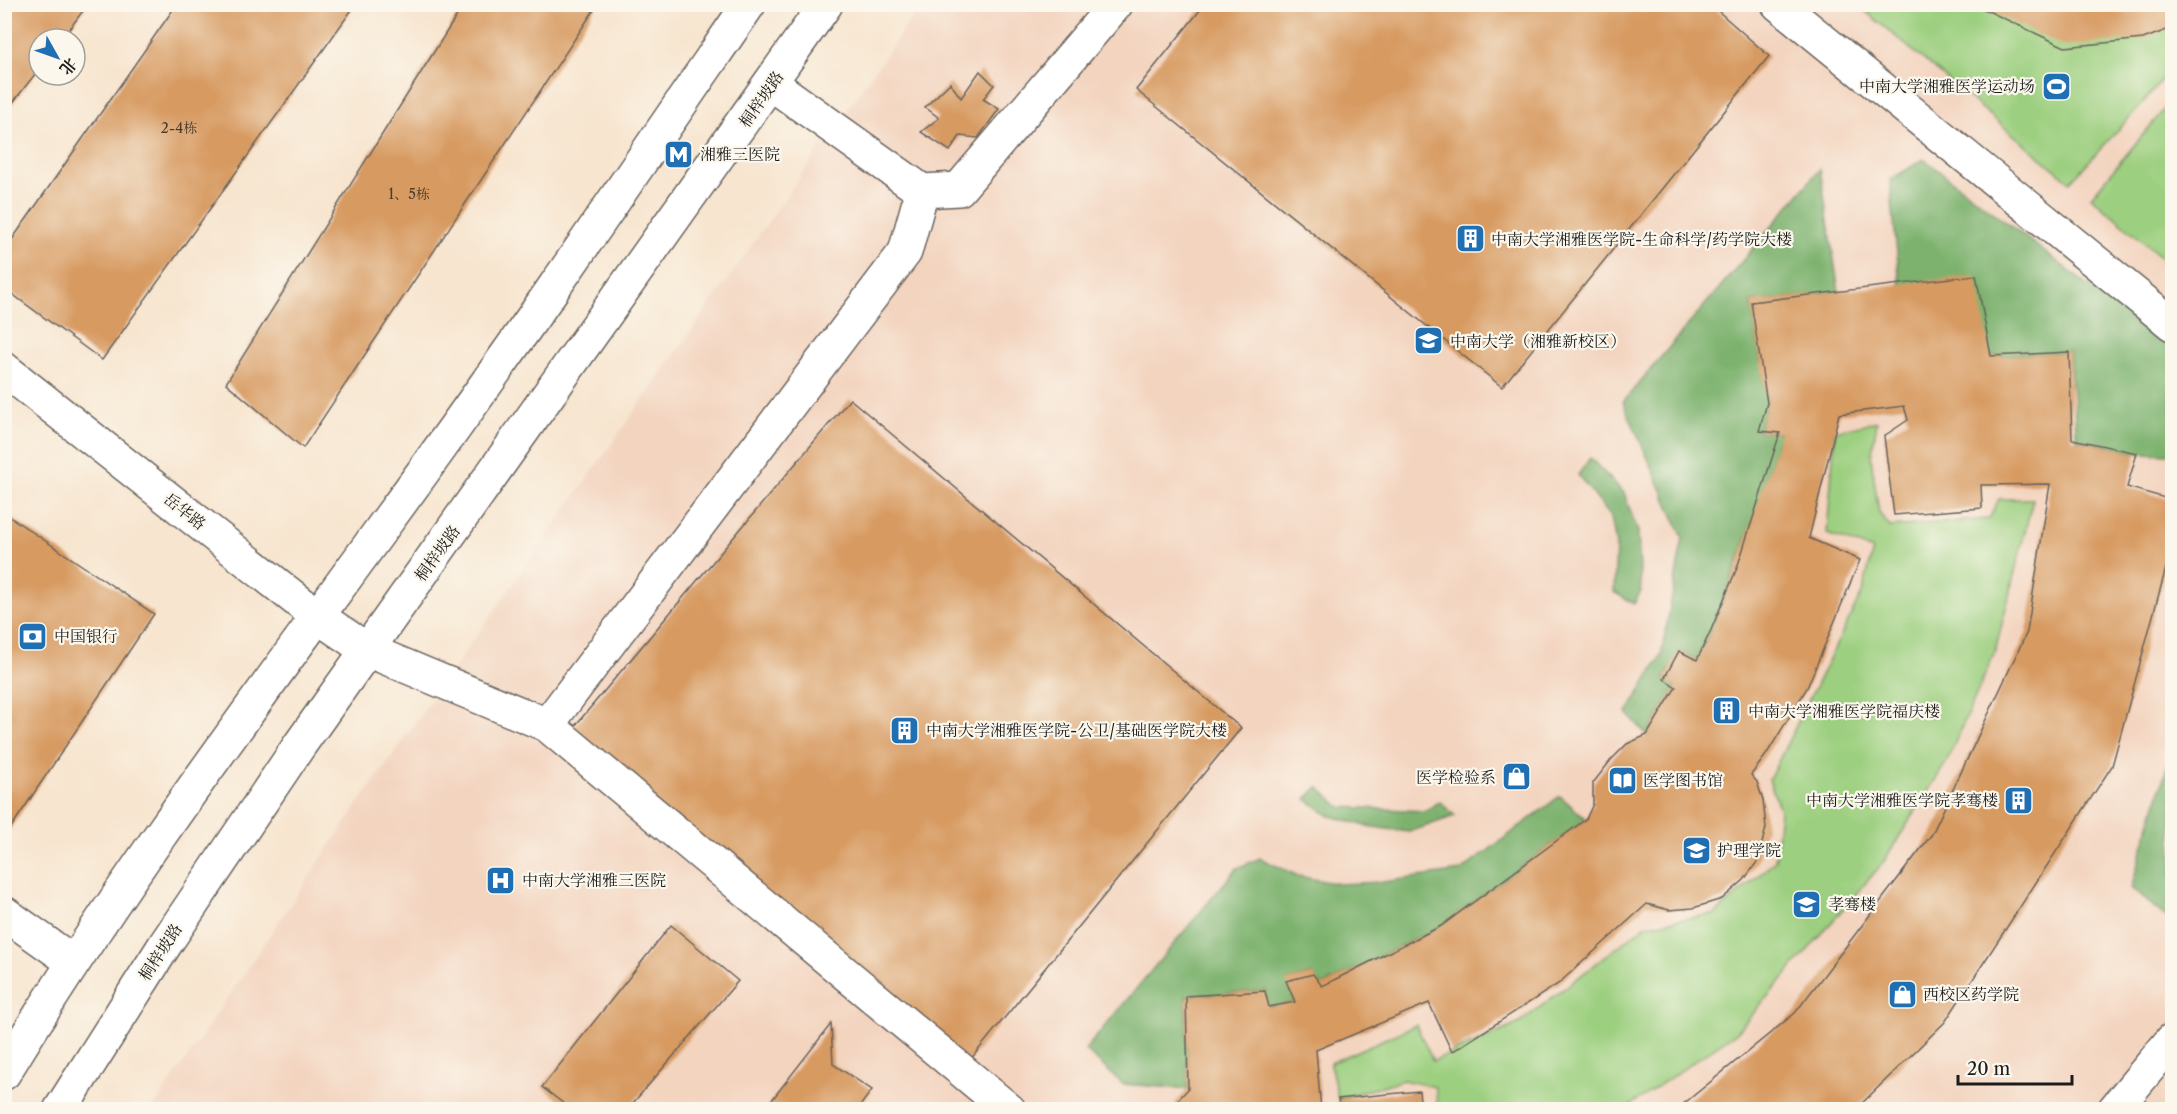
<svg xmlns="http://www.w3.org/2000/svg" width="2177" height="1114" font-family="'Libre Caslon Text','Noto Serif SC',serif">
  <rect width="100%" height="100%" fill="#fbf7ec"/>
  <filter id="ink" filterUnits="userSpaceOnUse"><feTurbulence type="fractalNoise" baseFrequency=".0167" numOctaves="2"/><feDisplacementMap in="SourceGraphic" scale="12" xChannelSelector="R" yChannelSelector="G"/><feConvolveMatrix kernelMatrix="1 2 1 2 8 2 1 2 1" color-interpolation-filters="sRGB"/></filter>
  <filter id="wash" filterUnits="userSpaceOnUse"><feTurbulence type="fractalNoise" baseFrequency=".008" numOctaves="4" result="noise"/><feDisplacementMap in="SourceGraphic" scale="24" xChannelSelector="R" yChannelSelector="G"/><feGaussianBlur stdDeviation="1.35" result="paint"/><feColorMatrix in="noise" values="0 0 0 0 0 0 0 0 0 0 0 0 0 0 0 0 0 1.4 0 .05"/><feComposite in="paint" operator="in"/></filter>
  <g filter="url(#wash)">
    <rect width="100%" height="100%" fill="#f7e5cf"/>
    <polygon fill="#f3d4bf" points="921,5 2172,5 2172,1109 152,1110 365,794"/>
    <g fill="#9ccf7f" stroke="#5c764e" stroke-width="1.5">
      <polygon points="1858,5 2172,5 2172,68 2141,105 2070,182"/>
      <polygon points="2172,100 2172,266 2091,197"/>
      <polygon points="1877,421 1871,458 1879,513 1890,527 1989,519 1999,499 2033,499 1995,652 1946,763 1882,864 1737,1032 1625,1109 1438,1109 1435,1087 1403,1080 1338,1099 1330,1063 1416,1025 1433,1061 1518,1024 1646,925 1715,914 1775,861 1780,810 1769,780 1863,591 1873,550 1827,534 1835,431"/>
    </g>
    <g fill="#7db26e" stroke="#4c6745" stroke-width="1.5">
      <polygon points="1924,159 2172,350 2172,454 2137,453 2077,439 2069,352 1991,356 1900,285 1890,180"/>
      <path d="M1820,169l19,123 -88,10 16,101 -8,28 21,2c-23,78 -48,154 -83,227l-18,-9 -15,28 12,8 -29,48 -20,-22 34,-57 22,-118 -60,-136z"/>
      <polygon points="1590,458 1624,493 1638,532 1641,591 1634,604 1614,592 1616,545 1611,517 1578,475"/>
      <polygon points="2172,750 2172,922 2131,888"/>
      <polygon points="1318,787 1341,807 1426,811 1439,801 1455,816 1409,832 1366,826 1328,815 1306,799"/>
      <polygon points="1560,796 1586,819 1441,926 1322,986 1312,974 1287,981 1295,1002 1269,1007 1265,991 1186,996 1188,1089 1123,1084 1085,1050 1237,868 1260,858 1298,876 1339,884 1383,882 1461,871"/>
    </g>
    <g id="blocks">
      <g fill="#d79a61">
        <polygon points="4,4 88,4 62,39 39,39 39,69 4,114"/>
        <polygon points="177,4 356,4 102,360 4,288 4,251"/>
        <polygon points="464,4 598,4 303,448 226,383"/>
        <polygon points="1205,4 1710,4 1769,56 1502,387 1136,90"/>
        <polygon points="1973,4 2172,4 2172,28 2143,39 2065,47"/>
        <polygon points="980,71 994,85 983,99 999,109 978,138 960,136 950,151 921,132 939,118 925,107 950,83 961,98"/>
        <polygon points="1976,275 1991,356 2069,352 2072,439 2137,453 2127,487 2172,500 2172,546 2112,766 1945,1022 1855,1110 1676,1110 1795,1013 1932,834 2027,632 2050,484 1981,485 1982,508 1894,515 1884,436 1908,420 1904,406 1839,414 1809,538 1860,560 1807,688 1766,755 1751,775 1757,782 1763,800 1766,828 1757,862 1744,880 1722,899 1693,908 1669,910 1647,904 1558,984 1452,1052 1429,1003 1316,1050 1321,1110 1177,1110 1175,1103 1188,1089 1186,996 1265,991 1269,1007 1295,1002 1286,981 1313,974 1322,986 1441,926 1586,819 1593,804 1593,783 1611,760 1627,744 1647,735 1676,687 1664,679 1679,651 1697,660 1711,630 1737,568 1780,433 1759,431 1767,403 1751,302"/>
        <polygon points="850,399 1241,728 966,1065 569,733"/>
        <polygon points="4,513 154,614 4,838"/>
        <polygon points="671,925 738,981 627,1110 572,1110 542,1087"/>
        <polygon points="831,1024 833,1064 872,1090 857,1110 764,1110"/>
        <polygon points="1419,1091 1421,1110 1340,1110 1338,1099"/>
      </g>
    </g>
  </g>
  <g filter="url(#ink)">
    <use href="#blocks" fill-opacity="0" stroke="#69625b" stroke-width="1.5"/>
    <g fill="none" stroke-linecap="round" stroke-linejoin="round">
      <defs>
        <g id="minor">
          <polyline points="1778,4 2172,324"/>
          <polyline points="772,84 922,191 959,189 1116,4"/>
          <polyline points="4,369 317,616 367,650 547,725 1009,1110"/>
          <polyline points="547,725 905,252 922,191"/>
          <polyline points="4,913 73,962"/>
          <polyline points="2114,1110 2172,1040"/>
        </g>
        <g id="major">
          <path d="M4,1073c116,-191 250,-369 381,-549 125,-170 244,-345 364,-520"/>
          <polyline points="60,1110 166,943 299,746 826,4"/>
        </g>
      </defs>
      <use href="#minor" stroke="#69625b" stroke-width="36"/>
      <use href="#major" stroke="#69625b" stroke-width="36"/>
      <use href="#minor" stroke="#fff" stroke-width="33"/>
      <use href="#major" stroke="#fff" stroke-width="33"/>
    </g>
  </g>
  <defs>
    <symbol id="stadium-square" viewBox="-11 -11 22 22"><rect x="-9" y="-9" width="18" height="18" rx="4" fill="#1f6fb2" stroke="#fbf7ec"/><path d="M0-5a6.5 5 0 1 0 0 10a6.5 5 0 1 0 0-10ZM-3.5-1.8h7v3.6h-7Z" fill="#fff"/></symbol>
    <symbol id="metro-square" viewBox="-11 -11 22 22"><rect x="-9" y="-9" width="18" height="18" rx="4" fill="#1f6fb2" stroke="#fbf7ec"/><path d="M-5.5 5V-5H-3L0 0L3-5H5.5V5H3V-.5L0 4L-3-.5V5Z" fill="#fff"/></symbol>
    <symbol id="building-square" viewBox="-11 -11 22 22"><rect x="-9" y="-9" width="18" height="18" rx="4" fill="#1f6fb2" stroke="#fbf7ec"/><path d="M-4-6H4V6H1V3H-1V6H-4ZM-2.5-4.3h1.7v1.8h-1.7ZM.8-4.3h1.7v1.8H.8ZM-2.5-1h1.7V.8h-1.7ZM.8-1h1.7V.8H.8Z" fill="#fff"/></symbol>
    <symbol id="university-square" viewBox="-11 -11 22 22"><rect x="-9" y="-9" width="18" height="18" rx="4" fill="#1f6fb2" stroke="#fbf7ec"/><path d="M0-5L7-2L0 1L-7-2ZM-4 1L0 2.5L4 1V4Q0 6-4 4Z" fill="#fff"/></symbol>
    <symbol id="bank-square" viewBox="-11 -11 22 22"><rect x="-9" y="-9" width="18" height="18" rx="4" fill="#1f6fb2" stroke="#fbf7ec"/><path d="M-6-4H6V4H-6ZM0-2.3a2.3 2.3 0 1 0 0 4.6a2.3 2.3 0 1 0 0-4.6Z" fill="#fff"/></symbol>
    <symbol id="shop-square" viewBox="-11 -11 22 22"><rect x="-9" y="-9" width="18" height="18" rx="4" fill="#1f6fb2" stroke="#fbf7ec"/><path d="M-5-2.5h2.3a2.7 3.5 0 0 1 5.4 0H5L5.5 6h-11ZM-1.5-2.5h3a1.5 2.3 0 0 0-3 0Z" fill="#fff"/></symbol>
    <symbol id="library-square" viewBox="-11 -11 22 22"><rect x="-9" y="-9" width="18" height="18" rx="4" fill="#1f6fb2" stroke="#fbf7ec"/><path d="M-6-4Q-3-5.5-.7-3.5V5Q-3 3-6 4ZM6-4Q3-5.5 .7-3.5V5Q3 3 6 4Z" fill="#fff"/></symbol>
    <symbol id="hospital-square" viewBox="-11 -11 22 22"><rect x="-9" y="-9" width="18" height="18" rx="4" fill="#1f6fb2" stroke="#fbf7ec"/><path d="M-5-5h3v3.5h4V-5h3V5h-3V1.5h-4V5h-3Z" fill="#fff"/></symbol>
    <symbol id="school-square" viewBox="-11 -11 22 22"><rect x="-9" y="-9" width="18" height="18" rx="4" fill="#1f6fb2" stroke="#fbf7ec"/><path d="M0-5L7-2L0 1L-7-2ZM-4 1L0 2.5L4 1V4Q0 6-4 4Z" fill="#fff"/></symbol>
  </defs>
  <g fill-rule="evenodd">
    <use href="#stadium-square" x="2040" y="70" width="33" height="33"/>
    <use href="#metro-square" x="662" y="138" width="33" height="33"/>
    <use href="#building-square" x="1454" y="222" width="33" height="33"/>
    <use href="#university-square" x="1412" y="324" width="33" height="33"/>
    <use href="#bank-square" x="16" y="620" width="33" height="33"/>
    <use href="#building-square" x="1710" y="694" width="33" height="33"/>
    <use href="#building-square" x="888" y="714" width="33" height="33"/>
    <use href="#shop-square" x="1500" y="760" width="33" height="33"/>
    <use href="#library-square" x="1606" y="764" width="33" height="33"/>
    <use href="#building-square" x="2002" y="784" width="33" height="33"/>
    <use href="#university-square" x="1680" y="834" width="33" height="33"/>
    <use href="#hospital-square" x="484" y="864" width="33" height="33"/>
    <use href="#school-square" x="1790" y="888" width="33" height="33"/>
    <use href="#shop-square" x="1886" y="978" width="33" height="33"/>
  </g>
  <g text-anchor="middle" dominant-baseline="central" stroke-width="4.5" stroke-linejoin="round" paint-order="stroke">
    <g font-size="14" fill="#4b3c2d">
      <text x="179" y="128">2-4栋</text>
      <text x="409" y="194">1、5栋</text>
    </g>
    <g font-size="16" fill="#1c1c1c" stroke="#fbf7ec" text-anchor="start">
      <text x="2035" y="86" text-anchor="end">中南大学湘雅医学运动场</text>
      <text x="700" y="154">湘雅三医院</text>
      <text x="1491" y="239">中南大学湘雅医学院-生命科学/药学院大楼</text>
      <text x="1450" y="341">中南大学（湘雅新校区）</text>
      <text x="54" y="636">中国银行</text>
      <text x="1748" y="711">中南大学湘雅医学院福庆楼</text>
      <text x="926" y="730">中南大学湘雅医学院-公卫/基础医学院大楼</text>
      <text x="1496" y="777" text-anchor="end">医学检验系</text>
      <text x="1643" y="780">医学图书馆</text>
      <text x="1998" y="800" text-anchor="end">中南大学湘雅医学院孝骞楼</text>
      <text x="1717" y="850">护理学院</text>
      <text x="522" y="880">中南大学湘雅三医院</text>
      <text x="1828" y="904">孝骞楼</text>
      <text x="1923" y="994">西校区药学院</text>
    </g>
    <g font-size="16" fill="#1c1c1c" stroke="#fbf7ec">
      <text transform="translate(761 99) rotate(-55)">桐梓坡路</text>
      <text transform="translate(185 511) rotate(38)">岳华路</text>
      <text transform="translate(437 553) rotate(-54)">桐梓坡路</text>
      <text transform="translate(160 952) rotate(-57)">桐梓坡路</text>
    </g>
  </g>
  <rect width="2177" height="1114" fill="none" stroke="#fbf7ec" stroke-width="24"/>
  <g transform="translate(57 57) rotate(130)"><circle r="28" fill="#fbf7ec" stroke="#a29f99" stroke-width="1.5"/>
  <path d="M0-4.5L10 22L0 15L-10 22Z" fill="#1f6fb2"/>
  <text y="-9" font-size="16" font-weight="bold" text-anchor="middle" fill="#1c1c1c">北</text>
  </g>
  <path d="M1958 1075v9h114v-9" fill="none" stroke="#1c1c1c" stroke-width="3"/>
  <text x="1967" y="1075" font-size="18" fill="#1c1c1c" stroke="#fbf7ec" stroke-width="4.5" paint-order="stroke">20 m</text>
</svg>
